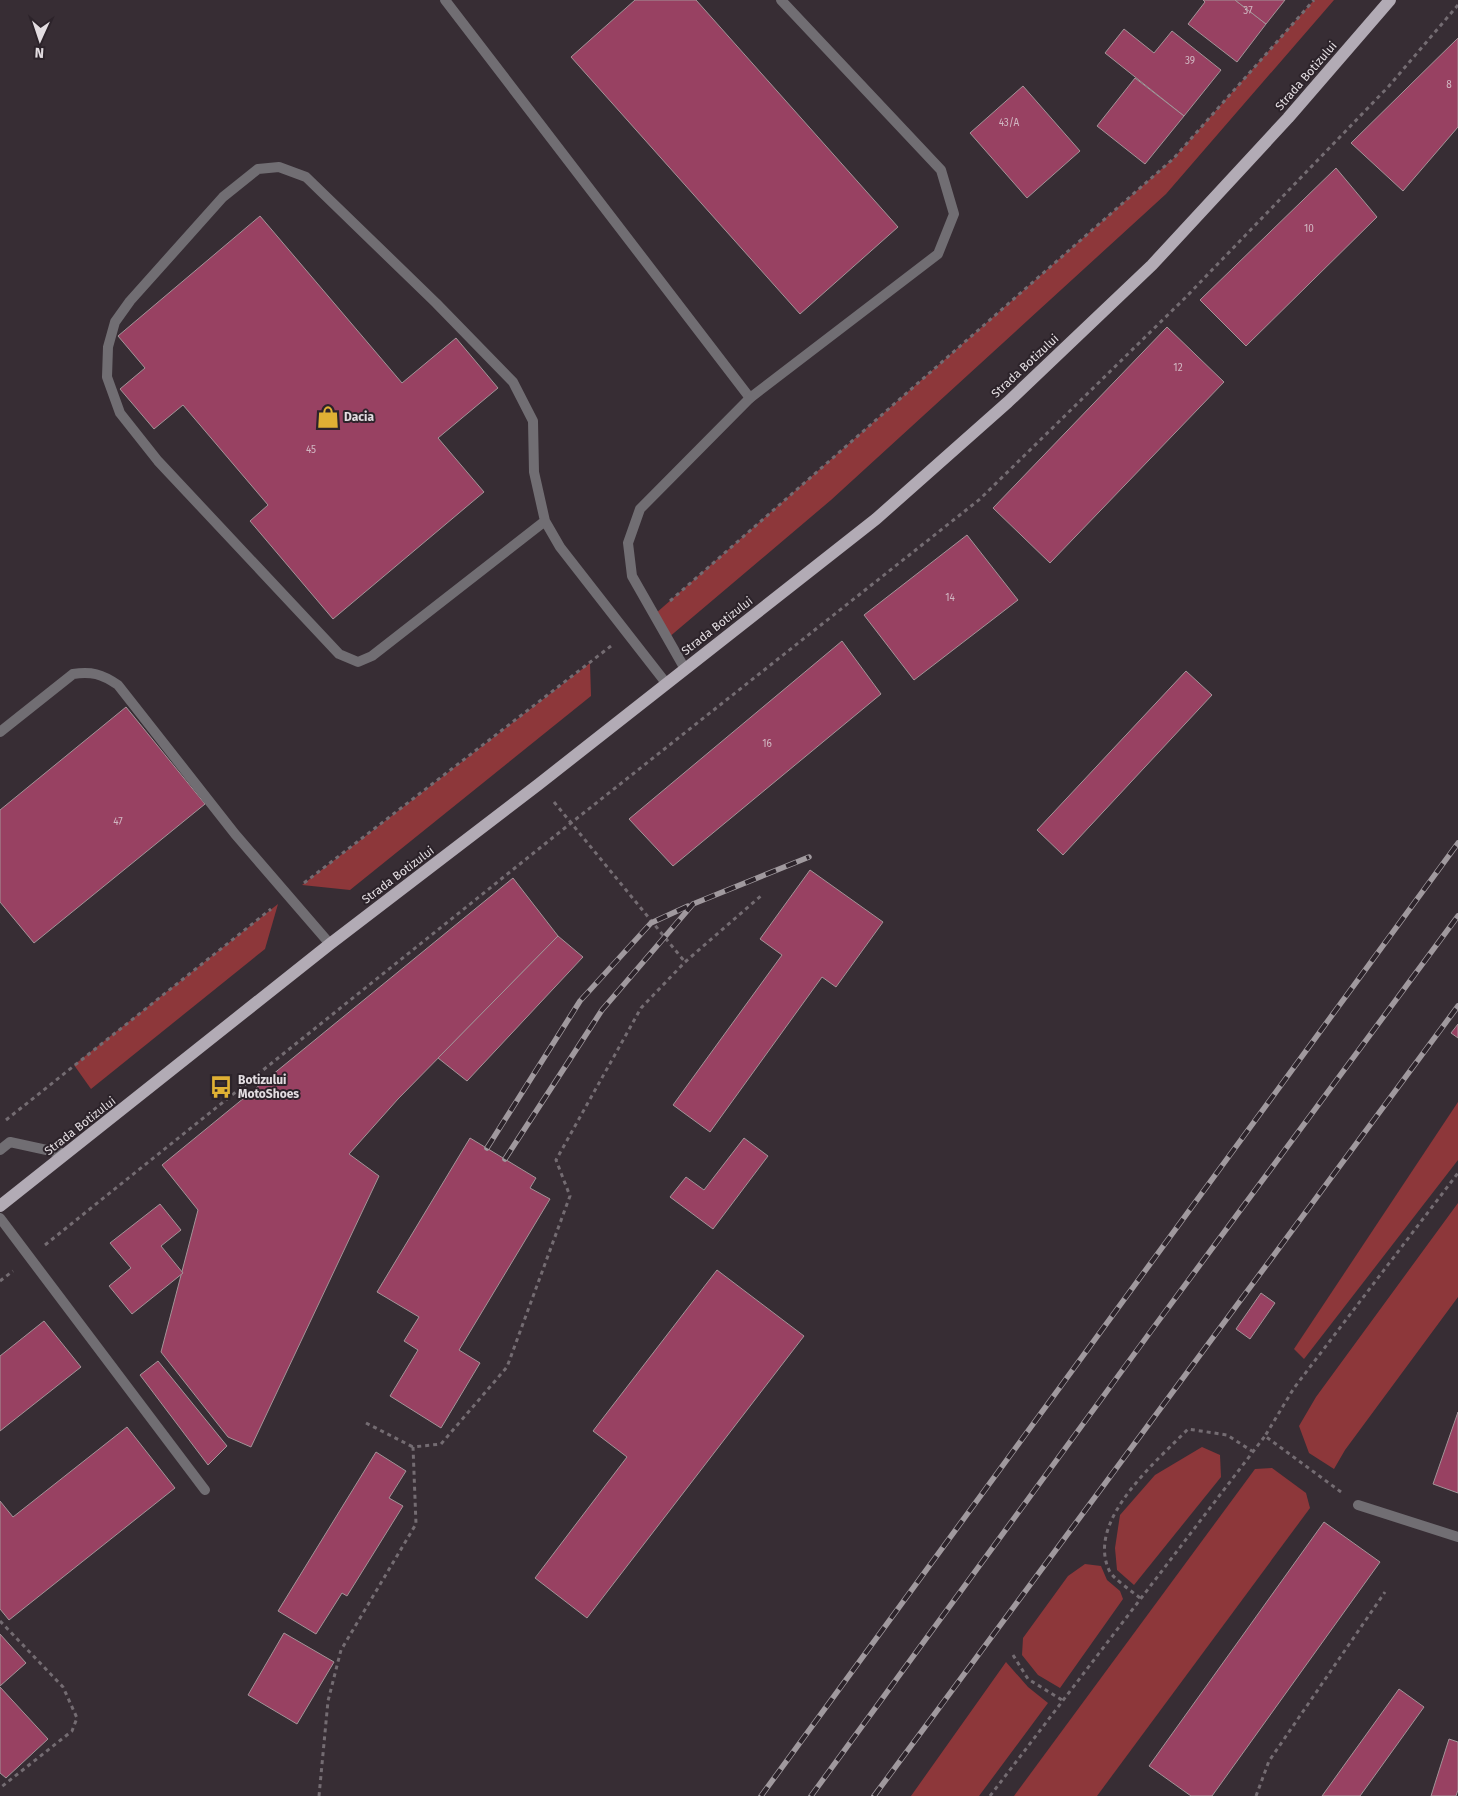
<svg xmlns="http://www.w3.org/2000/svg" width="1458" height="1796" font-family="'Fira Sans',sans-serif">
  <rect width="100%" height="100%" fill="#372d34"/>
  <g fill="#8d373a">
    <polygon points="1314,0 1334,0 1166,194 831,500 668,638 655,614 1173,159"/>
    <polygon points="590,663 591,696 350,890 302,885"/>
    <polygon points="278,904 265,949 91,1089 74,1065"/>
    <polygon points="1458,1102 1458,1160 1304,1359 1294,1349"/>
    <polygon points="1458,1203 1458,1297 1345,1450 1334,1469 1309,1453 1299,1426 1316,1397"/>
    <polygon points="1202,1447 1220,1455 1221,1477 1134,1585 1117,1570 1115,1548 1120,1515 1155,1475"/>
    <polygon points="1272,1468 1306,1493 1310,1508 1097,1796 1014,1796 1255,1469"/>
    <polygon points="1085,1564 1101,1566 1107,1580 1120,1591 1123,1599 1060,1688 1038,1675 1022,1655 1023,1638 1068,1576"/>
    <polygon points="1006,1662 1028,1687 1048,1703 979,1796 911,1796"/>
  </g>
  <g fill="#984162" stroke="#a39498">
    <polygon points="635,0 696,0 898,227 800,314 571,57"/>
    <polygon points="1203,0 1235,0 1266,24 1237,62 1188,24 1205,2"/>
    <polygon points="1235,0 1285,0 1266,24"/>
    <polygon points="1124,29 1154,53 1172,31 1221,70 1184,116 1105,53"/>
    <polygon points="1458,38 1458,127 1403,191 1351,143"/>
    <polygon points="1135,78 1184,116 1145,164 1097,126"/>
    <polygon points="1023,86 1080,151 1027,198 970,133"/>
    <polygon points="1336,168 1377,217 1246,346 1200,300"/>
    <polygon points="260,216 402,383 456,338 498,388 438,438 484,492 333,619 250,521 268,505 183,405 154,429 120,389 145,368 118,336"/>
    <polygon points="1167,327 1224,382 1050,563 993,508"/>
    <polygon points="967,535 1018,600 914,680 864,615"/>
    <polygon points="842,641 881,694 673,866 629,819"/>
    <polygon points="1186,671 1212,695 1063,855 1037,830"/>
    <polygon points="126,707 205,804 34,943 0,902 0,810"/>
    <polygon points="810,870 883,922 836,987 822,977 710,1132 673,1105 782,955 760,939"/>
    <polygon points="513,878 558,936 398,1099 349,1154 379,1176 251,1447 228,1437 161,1352 198,1210 162,1165"/>
    <polygon points="558,936 583,957 467,1081 438,1058"/>
    <polygon points="1458,1024 1458,1038 1451,1033"/>
    <polygon points="470,1138 536,1178 530,1188 550,1199 459,1350 480,1363 441,1428 390,1396 418,1350 404,1341 419,1317 377,1292"/>
    <polygon points="744,1138 768,1156 713,1229 670,1197 686,1177 704,1190"/>
    <polygon points="160,1204 181,1230 161,1246 183,1273 132,1314 109,1286 131,1268 110,1243"/>
    <polygon points="717,1270 804,1336 587,1618 535,1578 627,1457 593,1431"/>
    <polygon points="1261,1293 1275,1303 1250,1339 1236,1329"/>
    <polygon points="44,1321 81,1367 0,1431 0,1356"/>
    <polygon points="158,1361 227,1446 208,1465 140,1375"/>
    <polygon points="1458,1412 1458,1493 1433,1484"/>
    <polygon points="127,1427 175,1488 9,1620 0,1609 0,1501 13,1517"/>
    <polygon points="376,1452 406,1471 389,1498 403,1506 347,1596 342,1593 316,1634 278,1611"/>
    <polygon points="1324,1522 1380,1562 1212,1796 1191,1796 1149,1766"/>
    <polygon points="284,1633 334,1662 297,1724 248,1695"/>
    <polygon points="0,1634 26,1663 0,1686"/>
    <polygon points="0,1687 48,1739 6,1778 0,1773"/>
    <polygon points="1399,1689 1424,1707 1360,1796 1322,1796"/>
    <polygon points="1449,1739 1458,1742 1458,1790 1456,1796 1431,1796"/>
  </g>
  <g fill="none" stroke-linecap="round" stroke-linejoin="round">
    <g stroke="#746c72" stroke-width="3" stroke-dasharray="4 4" stroke-linecap="butt">
      <polyline points="670,601 1173,159 1314,0"/>
      <polyline points="554,802 685,962"/>
      <polyline points="304,883 611,646"/>
      <polyline points="6,1120 271,909"/>
      <polyline points="45,1245 571,823 980,499 1186,297 1389,86 1458,5"/>
      <polyline points="0,1281 13,1271"/>
      <polyline points="366,1423 413,1447"/>
      <polyline points="1341,1492 1265,1436 1294,1388 1458,1173"/>
      <path d="M1140,1598c-7,-6 -28,-20 -31,-28 -23,-50 48,-109 79,-141l39,6 25,16"/>
      <polyline points="0,1621 63,1687 77,1718 72,1731 0,1788"/>
      <polyline points="1013,1655 1028,1679 1062,1700"/>
      <polyline points="319,1796 328,1701 341,1650 416,1524 413,1447 441,1444 507,1367 570,1196 556,1160 641,1008 685,962 762,895"/>
      <polyline points="990,1796 1265,1436"/>
      <polyline points="1256,1796 1269,1761 1385,1592"/>
    </g>
    <g stroke="#716e73" stroke-width="10">
      <polyline points="445,0 750,398"/>
      <polyline points="545,521 372,656 358,662 339,654 158,461 120,413 107,377 108,347 115,322 130,301 223,197 258,169 279,167 306,177 436,303 513,382 533,421 534,472 545,521 560,547 666,683"/>
      <polyline points="685,669 632,576 628,543 640,509 750,398 938,254 954,214 941,170 781,0"/>
      <path d="M0,732l73,-58c18,-3 29,0 45,11l117,149 95,110"/>
      <polyline points="0,1150 10,1142 65,1154"/>
    </g>
    <g stroke="#716e73" stroke-width="10">
      <polyline points="0,1218 205,1490"/>
      <polyline points="1358,1505 1458,1537"/>
    </g>
    <polyline stroke="#b2abb5" stroke-width="12" points="0,1206 330,944 539,784 876,519 1008,402 1152,265 1288,118 1390,0"/>
    <defs>
      <g id="rail">
        <polyline points="487,1148 580,1001 651,923 688,906"/>
        <polyline points="505,1159 602,1010 693,904 809,857"/>
        <polyline points="761,1796 1458,843"/>
        <polyline points="811,1796 1151,1331 1458,916"/>
        <polyline points="874,1796 1458,1006"/>
      </g>
    </defs>
    <use href="#rail" stroke="#a0999e" stroke-width="5.5"/>
    <use href="#rail" stroke="#2c232a" stroke-width="4" stroke-dasharray="11" stroke-linecap="butt"/>
  </g>
  <defs>
    <symbol id="shop-bare" viewBox="-9 -9 18 18"><path d="M-5-2.5h2.3a2.7 3.5 0 0 1 5.4 0H5L5.5 6h-11ZM-1.5-2.5h3a1.5 2.3 0 0 0-3 0Z" fill="#dfb034" stroke="#2c232a" stroke-width="2.5" paint-order="stroke"/></symbol>
    <symbol id="bus-bare" viewBox="-9 -9 18 18"><path d="M-5-6H5V4H4V6H2V4H-2V6H-4V4H-5ZM-3.5-4V0h7V-4ZM-3.5 1.2v1.5H-2V1.2ZM2 1.2v1.5H3.5V1.2Z" fill="#dfb034" stroke="#2c232a" stroke-width="2.5" paint-order="stroke"/></symbol>
  </defs>
  <g fill-rule="evenodd">
    <use href="#shop-bare" x="312" y="401" width="32" height="32"/>
    <use href="#bus-bare" x="205" y="1071" width="32" height="32"/>
  </g>
  <g text-anchor="middle" dominant-baseline="central" stroke-width="4" stroke-linejoin="round" paint-order="stroke">
    <g font-size="10" fill="#d0b6c1">
      <text x="1248" y="11">37</text>
      <text x="1190" y="61">39</text>
      <text x="1449" y="85">8</text>
      <text x="1009" y="123">43/A</text>
      <text x="1309" y="229">10</text>
      <text x="1178" y="368">12</text>
      <text x="311" y="450">45</text>
      <text x="950" y="598">14</text>
      <text x="767" y="744">16</text>
      <text x="118" y="822">47</text>
    </g>
    <g font-size="12" fill="#e3dde1" stroke="#2c232a">
      <text transform="translate(1306 76) rotate(-49)">Strada Botizului</text>
      <text transform="translate(1025 366) rotate(-43)">Strada Botizului</text>
      <text transform="translate(717 626) rotate(-38)">Strada Botizului</text>
      <text transform="translate(398 875) rotate(-37)">Strada Botizului</text>
      <text transform="translate(80 1126) rotate(-38)">Strada Botizului</text>
    </g>
    <g font-size="12" font-weight="bold" fill="#e3dde1" stroke="#2c232a" text-anchor="start">
      <text x="344" y="417">Dacia</text>
      <text x="238" y="1080">Botizului<tspan x="238" dy="14">MotoShoes</tspan></text>
    </g>
  </g>
  <g transform="translate(40 40) rotate(183)" stroke="#2c232a" stroke-width="4" paint-order="stroke">
  <path d="M0-4L9 19L0 12L-9 19Z" fill="#e3dde1"/>
  <text y="-8" font-size="14" font-weight="bold" text-anchor="middle" fill="#e3dde1">N</text>
  </g>
</svg>
